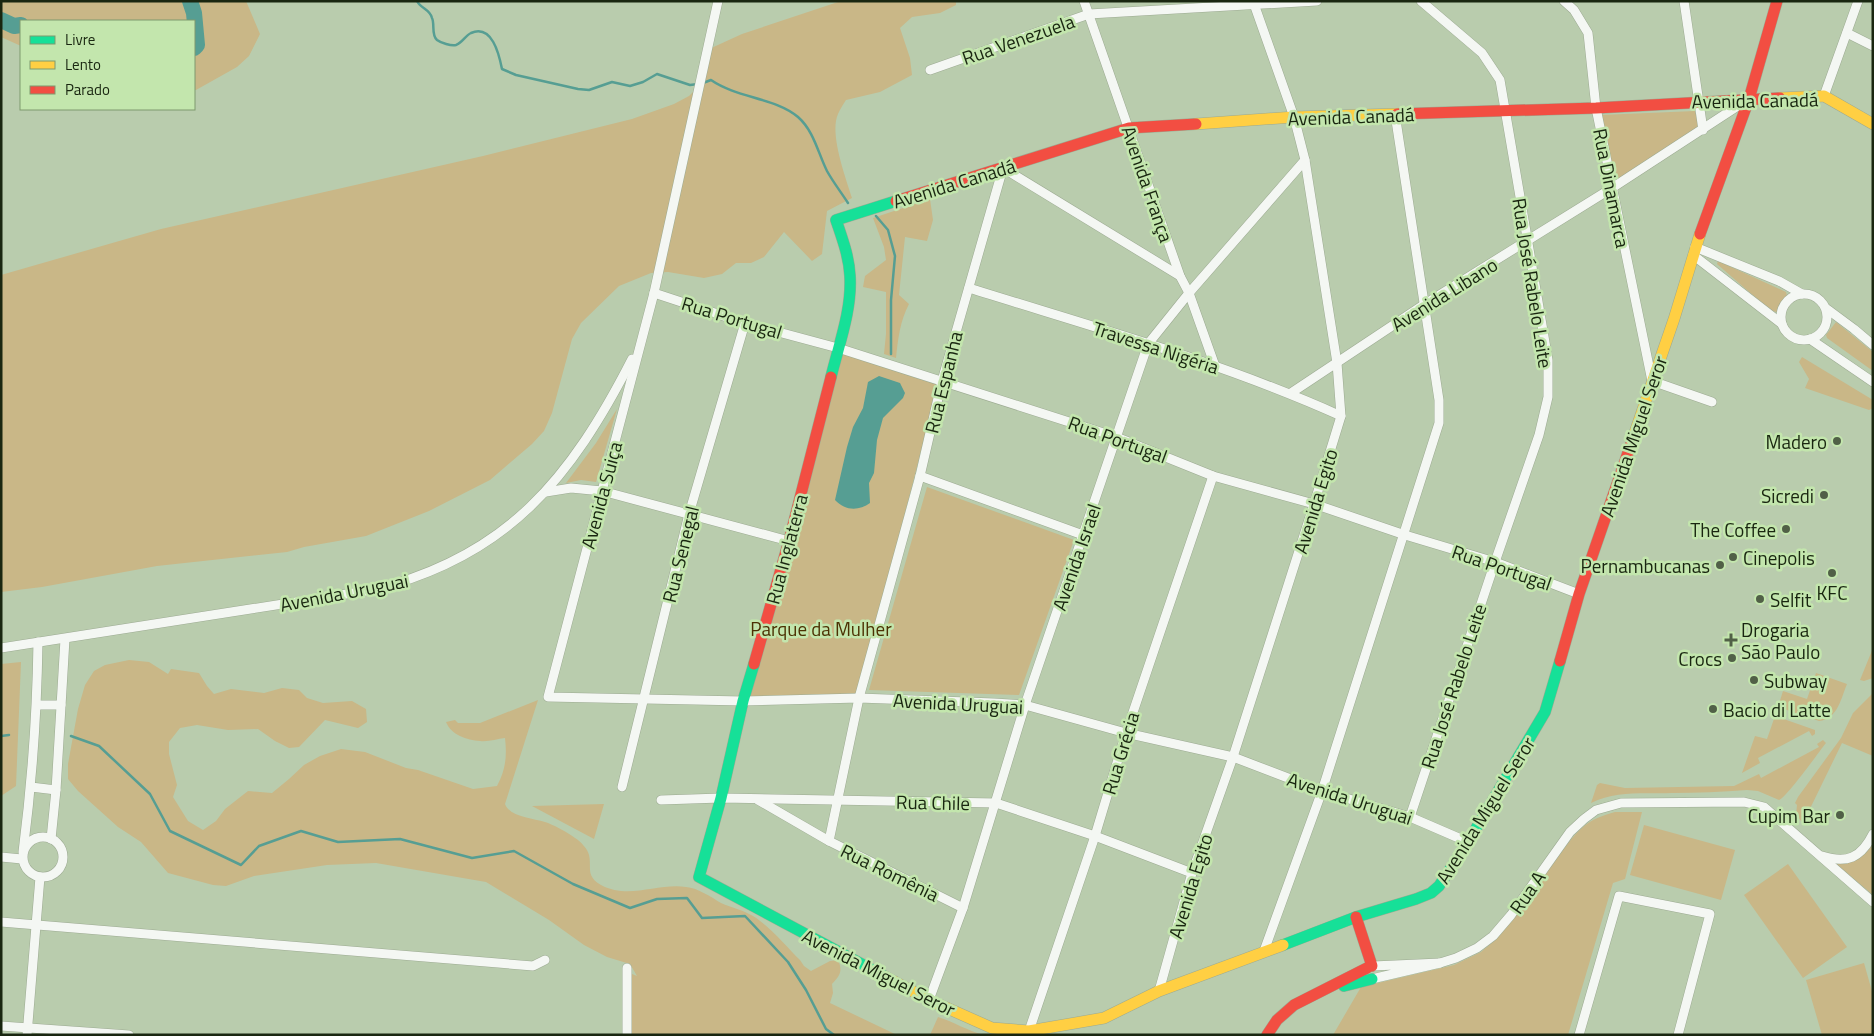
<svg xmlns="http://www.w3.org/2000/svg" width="1874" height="1036" font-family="'Titillium Web',sans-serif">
  <rect width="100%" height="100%" fill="#b9ccad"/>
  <g fill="#c9b787">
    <polygon points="1,1 246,1 260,34 249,56 237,67 196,90 194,90 194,21 21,21 21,46 1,37"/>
    <path d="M841,1h115v4l-16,8 -28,4 -12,11 10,30 2,17 -32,17 -34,8c-3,5 -6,9 -8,14 -9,20 8,64 14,84l-25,13 -5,43 -10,7 -28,-29 -20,25 -13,6h-15l-14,11 -18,4 -36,-6 -17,1 -32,13 -38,37 -9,16 -20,74 -8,18 -12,13 -42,36 -61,31 -63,25 -62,11 -17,5 -130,14 -115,21 -41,5v-317l160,-46 322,-73 149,-37 42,-15 15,-8 12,-12 6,-34 35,-16z"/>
    <polygon points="1695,111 1700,129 1613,183 1601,115"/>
    <path d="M930,199l3,21 -6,21 -22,-4 -6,58 10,9c-9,17 -11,35 -13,54l-12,-4 2,-20v-42l-23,-5 2,-11 21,-16 -2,-13 -11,-29z"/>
    <polygon points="1718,261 1786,292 1787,296 1777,312 1771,311 1717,264"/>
    <polygon points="1836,322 1873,352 1873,371 1827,338 1826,335"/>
    <polygon points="840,353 938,385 858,696 749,698"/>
    <polygon points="1802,357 1873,400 1873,408 1869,410 1805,388 1809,379 1799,362"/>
    <polygon points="617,409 596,482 581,480 566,483 596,443"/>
    <polygon points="927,487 1074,540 1019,695 869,690"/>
    <polygon points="1873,648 1873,678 1864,681 1860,680"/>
    <path d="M129,660l20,2 19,12 3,-5 28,4 8,13 7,8 17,-5 33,4 18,-5 17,2 8,8 16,5 29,-2 14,8 1,13 -9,6 -33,-8 -26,27 -10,1 -14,-7 -17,-12 -30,1 -31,-5 -17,3 -11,14v12l8,31 -4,12 15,24 15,9 13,-9 9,-12 23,-18 24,2 17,-14 15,-14 16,-9 21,-7 24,3 41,16 12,2 55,19 24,-3c9,-17 10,-30 8,-48 -8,1 -17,4 -25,3 -13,-1 -29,-6 -34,-19l9,-2 3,3h22l58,-23 -33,104c5,13 27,14 40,18 7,2 24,11 30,16 5,3 13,11 14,17 3,12 -4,21 12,30 28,15 56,-2 85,2 12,1 25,10 35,16 9,4 19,6 28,11 16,7 38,33 51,46l4,6 7,5 19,-10 8,-1c5,11 2,16 -6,24l1,9 -3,10 67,32h-265v-61l5,2 -7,-12 -23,-7 -23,-12 -35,-25 -63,-38 -110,-19 -49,2 -73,11 -28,10 -13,-1 -45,-12 -27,-31 -23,-15 -40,-36 -10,-12v-15l10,-55 7,-24 9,-14 11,-6z"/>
    <polygon points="21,662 16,786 1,796 1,664"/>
    <path d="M1816,673l31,11c-6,14 -9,35 -28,37l-41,-14 5,-16 24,8z"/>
    <polygon points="1873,693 1873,756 1842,743 1803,823 1796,815 1797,805 1795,803 1798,797 1841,738 1853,713"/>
    <polygon points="1775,716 1815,730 1815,734 1812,736 1809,731 1758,758 1760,763 1742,773 1755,736 1767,739"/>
    <path d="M1823,740l3,3c-8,10 -39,54 -47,57l-21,-9 -11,-1c-25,2 -50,3 -75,3 -28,1 -55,-3 -81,10l6,-18 3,-2 25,5 109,-2 25,-12 2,4 58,-31 -2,-3z"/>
    <polygon points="604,804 594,839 532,806"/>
    <path d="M1615,812h27l-17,67 -12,4 -45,152h-235l28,-48 93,-22 27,-13 15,-13 73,-97c16,-19 22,-23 46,-30z"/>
    <polygon points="1644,825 1735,850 1721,900 1630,875"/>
    <path d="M1873,844v51l-37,-31c17,0 27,-6 37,-20z"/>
    <polygon points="1788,864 1847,947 1803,978 1744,895"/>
    <polygon points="1864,963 1873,995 1873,1035 1822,1035 1806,980"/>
    <path d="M938,1017c16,5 30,14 46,18h-54z"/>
  </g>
  <path fill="#569e93" d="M879,376l21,7 5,10 -2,5 -20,20 -6,22 -3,33 -5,10 1,20c-11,8 -25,8 -35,-3l12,-53 6,-20 10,-19 5,-26z"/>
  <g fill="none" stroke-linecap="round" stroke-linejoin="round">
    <g stroke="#569e93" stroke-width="2.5">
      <path d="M417,1c4,8 13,8 15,17 3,6 -1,17 5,22 4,3 14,6 19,5 6,-2 9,-9 15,-12 21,-9 28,21 31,36l14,6 62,14 11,1 23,-8 18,4 13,-4 14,-8 33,11 8,-1"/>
      <path d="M703,83l8,-3c26,18 65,18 87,37 16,14 20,36 29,54 6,11 14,21 21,32"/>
      <polyline points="876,216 888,230 895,256 891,300 891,354"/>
      <polyline points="1,736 9,735"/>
      <polyline points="71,736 99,746 150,794 170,831 241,865 259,846 301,831 338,842 400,839 472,858 514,851 573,884 630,908 657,899 687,898 702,918 745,916 788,962 806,990 826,1029 834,1035"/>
    </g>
    <g stroke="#569e93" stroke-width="16">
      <polyline points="190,1 194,13 197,45 194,48"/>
      <polyline points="1,20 14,26 21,25"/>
    </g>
    <defs>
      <g id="street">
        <polyline points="718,1 654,293 548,697 743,701 859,698 994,703 1025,705 1126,733 1233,757 1322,791 1410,817 1468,842"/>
        <polyline points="1084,1 1180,276 1189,293 1215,366"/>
        <polyline points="1564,1 1574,10 1588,33 1596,108 1652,381 1712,402"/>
        <polyline points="1684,1 1703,130"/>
        <polyline points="1847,33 1873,46"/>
        <polyline points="930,70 1089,14 1317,1"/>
        <polyline points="1824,96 1858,1"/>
        <polyline points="1695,247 1779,281 1802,294"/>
        <polyline points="1693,255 1782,324"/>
        <path d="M969,288c124,39 252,74 372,128"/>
        <polyline points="654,293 745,323 838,348 1116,437 1213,476 1314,504 1405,535 1495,562 1579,594"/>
        <circle cx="1804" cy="317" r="23"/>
        <polyline points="1827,309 1854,329 1873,345"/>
        <polyline points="1810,339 1873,382"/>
        <polyline points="1291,393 1425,304 1612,188 1747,100"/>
        <polyline points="920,476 1083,535"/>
        <polyline points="546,492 571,488 602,491 789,541"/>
        <path d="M1,648l371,-58c136,-33 199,-112 260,-231"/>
        <polyline points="37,705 61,705"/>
        <polyline points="31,787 56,790"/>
        <polyline points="622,787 689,514 745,323"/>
        <polyline points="661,800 721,798 996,803 1095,836 1192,873"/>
        <polyline points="758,800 829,841"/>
        <polyline points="1410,817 1495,562 1539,435 1548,397 1548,360 1500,80 1482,53 1421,1"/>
        <circle cx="43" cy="857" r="20"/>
        <polyline points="51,839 56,790 65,639"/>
        <path d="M23,852c9,-70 14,-140 15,-210"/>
        <path d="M1822,856c25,8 39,2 51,-22"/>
        <polyline points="1,857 22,859"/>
        <polyline points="963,908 829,841 859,698 920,476 942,381 1003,168 1180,276"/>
        <polyline points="1,922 533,966 545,960"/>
        <polyline points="1264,951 1322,791 1439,423 1439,400 1395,114"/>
        <polyline points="1440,963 1456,958 1477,948 1493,936 1511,915 1570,832 1584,819 1596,810 1621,803 1744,802 1764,807 1873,902"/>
        <polyline points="1373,966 1440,963 1376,978"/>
        <polyline points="1159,991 1192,873 1233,757 1314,504 1341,416 1337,363 1305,160 1294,117 1253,1"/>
        <polyline points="929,1000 963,908 1025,705 1148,344 1189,293 1305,160"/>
        <polyline points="1,1026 129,1035"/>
        <polyline points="1029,1031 1095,836 1126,733 1213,476"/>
        <polyline points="27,1035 40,877"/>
        <polyline points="627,1035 627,968"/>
        <polyline points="1579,1035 1619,896 1710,914 1678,1035"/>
      </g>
      <g id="fast">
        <path d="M831,377c8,-33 21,-67 19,-101 -1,-20 -8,-38 -14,-56l60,-19"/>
        <polyline points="754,664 743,701 721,798 699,877 886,977"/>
        <polyline points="1283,945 1356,917 1416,899 1431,893 1439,886 1468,842 1545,712 1560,661"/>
        <polyline points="1344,986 1372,979"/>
      </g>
      <g id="slow">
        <polyline points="1780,98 1824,96 1873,124"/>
        <polyline points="1196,124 1294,117 1397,114"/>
        <polyline points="1632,441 1674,319 1700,234"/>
        <polyline points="886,977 929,1000 992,1028 1029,1031 1104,1018 1159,991 1283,945"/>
      </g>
      <g id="jam">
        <polyline points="1397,114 1596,108 1780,98"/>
        <polyline points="896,201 1129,128 1196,124"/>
        <polyline points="1700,234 1749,99 1777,1"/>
        <polyline points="1560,661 1579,594 1632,441"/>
        <polyline points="754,664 789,541 831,377"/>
        <polyline points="1356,917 1372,966"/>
        <polyline points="1267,1035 1277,1020 1294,1005 1367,968"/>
      </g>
    </defs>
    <use href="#street" stroke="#9caa92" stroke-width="10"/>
    <use href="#fast" stroke="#9caa92" stroke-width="12"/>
    <use href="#slow" stroke="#9caa92" stroke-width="12"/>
    <use href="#jam" stroke="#9caa92" stroke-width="12"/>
    <use href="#street" stroke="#f4f7f3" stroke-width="9"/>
    <use href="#fast" stroke="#16e098" stroke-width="11"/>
    <use href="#slow" stroke="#ffcf43" stroke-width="11"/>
    <use href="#jam" stroke="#f24e42" stroke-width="11"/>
  </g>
  <g fill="#516047" stroke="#c3e6ad" stroke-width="2">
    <circle cx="1837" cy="441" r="5"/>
    <circle cx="1824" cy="495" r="5"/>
    <circle cx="1786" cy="529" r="5"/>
    <circle cx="1733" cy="557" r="5"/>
    <circle cx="1720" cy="565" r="5"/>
    <circle cx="1832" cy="573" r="5"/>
    <circle cx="1760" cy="599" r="5"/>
    <path d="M1728.5 632.5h5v5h5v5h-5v5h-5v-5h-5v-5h5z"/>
    <circle cx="1732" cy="658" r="5"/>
    <circle cx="1754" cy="680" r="5"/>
    <circle cx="1713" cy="709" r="5"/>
    <circle cx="1840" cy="815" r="5"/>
  </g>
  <g text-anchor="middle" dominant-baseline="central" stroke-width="5" stroke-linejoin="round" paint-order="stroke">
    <g font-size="19" fill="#192610" stroke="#c3e6ad">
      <text transform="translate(1018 39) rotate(-19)">Rua Venezuela</text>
      <text transform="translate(1755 100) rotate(-1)">Avenida Canadá</text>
      <text transform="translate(1351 116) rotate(-2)">Avenida Canadá</text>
      <text transform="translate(954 183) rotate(-17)">Avenida Canadá</text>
      <text transform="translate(1148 184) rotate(71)">Avenida França</text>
      <text transform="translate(1612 188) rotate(79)">Rua Dinamarca</text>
      <text transform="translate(1533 283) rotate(81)">Rua José Rabelo Leite</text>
      <text transform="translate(1444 294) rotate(-32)">Avenida Libano</text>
      <text transform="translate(732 317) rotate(17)">Rua Portugal</text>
      <text transform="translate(1156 347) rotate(18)">Travessa Nigéria</text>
      <text transform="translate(943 382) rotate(-76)">Rua Espanha</text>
      <text transform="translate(1633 436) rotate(-71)">Avenida Miguel Seror</text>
      <text transform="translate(1118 439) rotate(20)">Rua Portugal</text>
      <text transform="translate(601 495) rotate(-75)">Avenida Suiça</text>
      <text transform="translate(1315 501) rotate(-73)">Avenida Egito</text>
      <text transform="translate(786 549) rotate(-75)">Rua Inglaterra</text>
      <text transform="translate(680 554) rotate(-76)">Rua Senegal</text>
      <text transform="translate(1076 557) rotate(-71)">Avenida Israel</text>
      <text transform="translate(1502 567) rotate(19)">Rua Portugal</text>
      <text transform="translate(344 592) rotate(-11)">Avenida Uruguai</text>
      <text transform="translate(1453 686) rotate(-72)">Rua José Rabelo Leite</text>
      <text transform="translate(958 703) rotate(3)">Avenida Uruguai</text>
      <text transform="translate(1120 753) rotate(-73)">Rua Grécia</text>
      <text transform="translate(1350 798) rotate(18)">Avenida Uruguai</text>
      <text transform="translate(933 802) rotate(1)">Rua Chile</text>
      <text transform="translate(1485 810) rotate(-58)">Avenida Miguel Seror</text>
      <text transform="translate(890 872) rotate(26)">Rua Romênia</text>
      <text transform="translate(1190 886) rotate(-73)">Avenida Egito</text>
      <text transform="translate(1527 892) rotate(-55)">Rua A</text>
      <text transform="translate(879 972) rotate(27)">Avenida Miguel Seror</text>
    </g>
    <g font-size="19" fill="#192610" stroke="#c3e6ad" text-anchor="end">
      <text x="1827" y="441">Madero</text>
      <text x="1814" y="495">Sicredi</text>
      <text x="1776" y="529">The Coffee</text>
      <text x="1743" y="557" text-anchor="start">Cinepolis</text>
      <text x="1710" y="565">Pernambucanas</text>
      <text x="1832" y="592" text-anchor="middle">KFC</text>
      <text x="1770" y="599" text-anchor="start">Selfit</text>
      <text x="1741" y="629" text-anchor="start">Drogaria<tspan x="1741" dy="22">São Paulo</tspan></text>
      <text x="1722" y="658">Crocs</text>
      <text x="1764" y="680" text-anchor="start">Subway</text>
      <text x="1723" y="709" text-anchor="start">Bacio di Latte</text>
      <text x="1830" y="815">Cupim Bar</text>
    </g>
    <g font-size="19" fill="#4c3103" stroke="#c3e6ad">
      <text x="821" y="628">Parque da Mulher</text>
    </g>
  </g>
  <rect width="1874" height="1036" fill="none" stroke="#192610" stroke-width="5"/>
  <rect x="20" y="20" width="175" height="90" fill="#c3e6ad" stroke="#7f996e"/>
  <rect x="30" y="36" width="25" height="8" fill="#16e098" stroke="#7f996e"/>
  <text x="65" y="45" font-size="15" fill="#192610">Livre</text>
  <rect x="30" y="61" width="25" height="8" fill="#ffcf43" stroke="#7f996e"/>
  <text x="65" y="70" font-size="15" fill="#192610">Lento</text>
  <rect x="30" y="86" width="25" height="8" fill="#f24e42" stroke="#7f996e"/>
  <text x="65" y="95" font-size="15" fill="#192610">Parado</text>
</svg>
